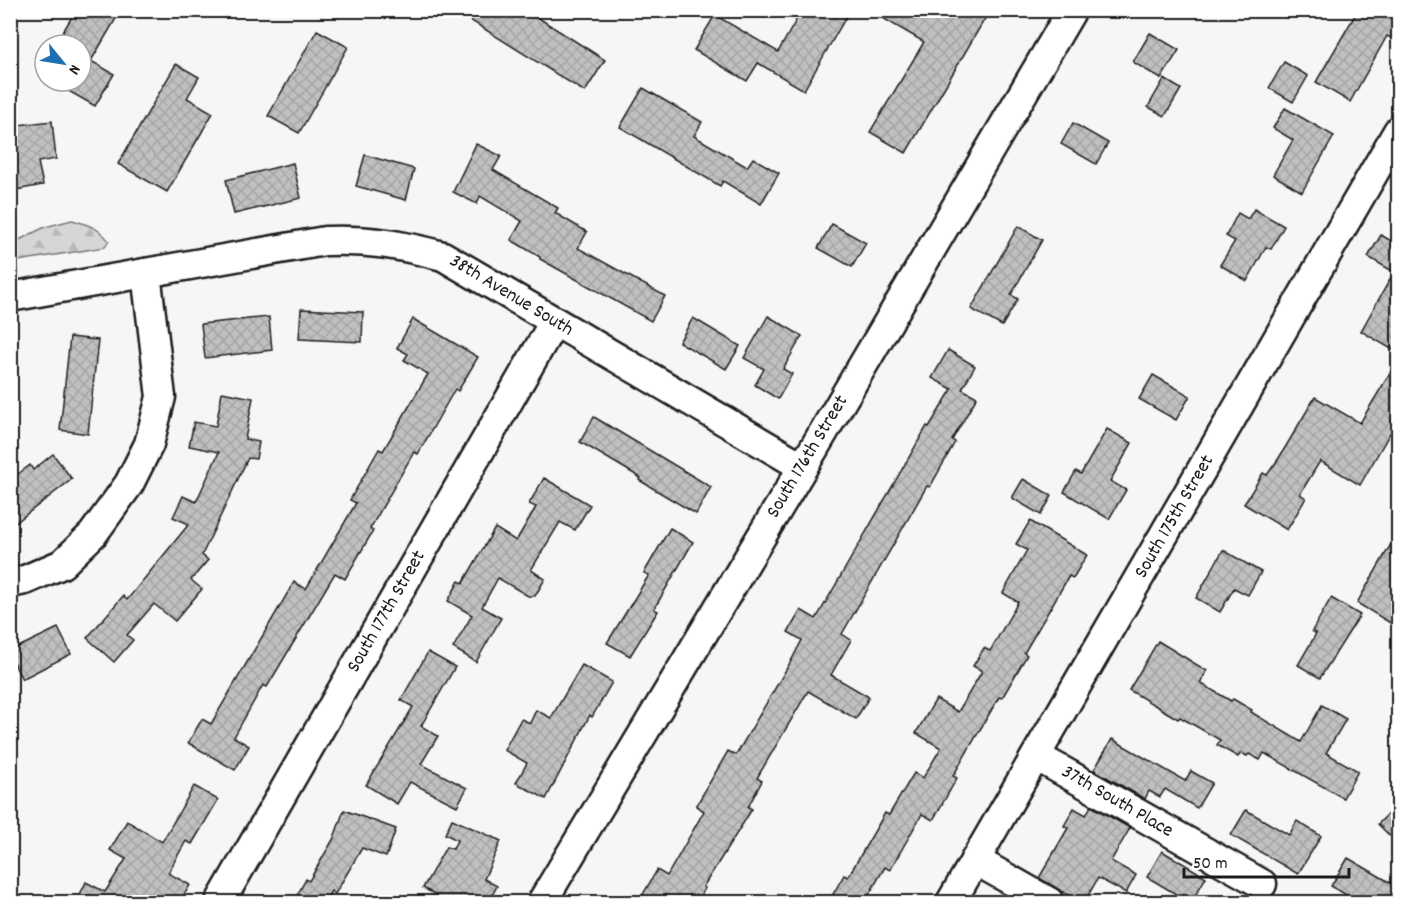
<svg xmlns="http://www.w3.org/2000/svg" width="1409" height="913" font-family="Dekko,sans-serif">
  <defs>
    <pattern id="forest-firs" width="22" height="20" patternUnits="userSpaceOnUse" patternTransform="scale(1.5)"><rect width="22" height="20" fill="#d6d6d6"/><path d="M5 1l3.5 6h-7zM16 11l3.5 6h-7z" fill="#b7b7b7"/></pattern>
    <pattern id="building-cross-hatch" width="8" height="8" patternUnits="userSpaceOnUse" patternTransform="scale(1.5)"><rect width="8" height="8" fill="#c0c0c0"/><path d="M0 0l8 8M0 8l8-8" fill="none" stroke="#a4a4a4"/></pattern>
  </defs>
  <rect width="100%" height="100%" fill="#f6f6f6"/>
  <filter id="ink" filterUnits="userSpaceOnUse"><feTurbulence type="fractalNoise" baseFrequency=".0167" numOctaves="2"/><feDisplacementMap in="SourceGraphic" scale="12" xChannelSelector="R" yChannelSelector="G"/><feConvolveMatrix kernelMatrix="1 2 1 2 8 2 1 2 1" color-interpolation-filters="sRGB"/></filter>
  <g filter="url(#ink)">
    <path fill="url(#forest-firs)" stroke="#797979" stroke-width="1.5" d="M72,220c16,5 26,7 37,21l-4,6 -94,15v-18l34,-17z"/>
    <g fill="url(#building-cross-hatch)" stroke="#1c1c1c" stroke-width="1.5">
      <polygon points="76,10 121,10 91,61 114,74 95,106 51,81 81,81 81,45 55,45"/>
      <polygon points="454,10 526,10 605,60 585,92"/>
      <polygon points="802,10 850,10 804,90 758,63 747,81 694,50 715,15 778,52"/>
      <polygon points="869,10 990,10 906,153 870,132 924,42"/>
      <polygon points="1358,10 1398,10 1398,26 1391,38 1387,36 1350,102 1316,82"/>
      <polygon points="317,30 348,47 299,133 268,116"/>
      <polygon points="1150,33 1179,50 1161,79 1133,62"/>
      <polygon points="1284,62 1308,76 1293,102 1269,88"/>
      <polygon points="176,64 199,77 187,98 213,113 167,192 118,164"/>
      <polygon points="1164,79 1181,89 1165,116 1148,107"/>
      <polygon points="643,88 702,122 694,136 747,167 753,158 779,173 761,204 723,181 720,186 620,127"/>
      <polygon points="1285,108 1334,136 1302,192 1273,175 1293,140 1273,128"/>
      <polygon points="52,121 56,159 38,162 43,185 10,191 10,126"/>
      <polygon points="1073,123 1108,143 1096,164 1061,144"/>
      <polygon points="476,144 501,156 493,170 558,208 555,213 587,232 578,248 665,296 651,321 540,259 540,257 511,240 522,221 480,196 477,204 453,192"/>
      <polygon points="365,155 414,169 406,200 356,186"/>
      <polygon points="293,163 301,198 234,214 226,180"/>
      <polygon points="1254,209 1284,226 1271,249 1266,247 1247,281 1220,265 1235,241 1226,236 1238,213 1248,219"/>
      <polygon points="832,224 866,243 852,267 818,248"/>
      <polygon points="1018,226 1042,240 1011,295 1018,299 1002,326 971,309"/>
      <polygon points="1381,235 1398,245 1398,353 1361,331 1394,272 1368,257"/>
      <polygon points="301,309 363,312 362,342 299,339"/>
      <polygon points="768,316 802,336 783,369 792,374 778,399 755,385 764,369 744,358"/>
      <polygon points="269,317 272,350 205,358 201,324"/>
      <polygon points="693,318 740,346 726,369 679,342"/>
      <polygon points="413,319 478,357 458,391 455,389 418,454 414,452 370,529 373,531 345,579 335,573 267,687 263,685 234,737 249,746 235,770 188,743 202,719 211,724 294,582 306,589 356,503 350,500 379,449 383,451 428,374 404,360 408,354 397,348"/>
      <polygon points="70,337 98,340 88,434 60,430"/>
      <polygon points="948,350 975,366 962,389 977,397 952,440 955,442 930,487 927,486 842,634 851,640 831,675 869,697 856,719 808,691 757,778 762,781 748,807 752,809 703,887 705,888 697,903 638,903 657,870 667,876 704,811 696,806 728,751 736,755 790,663 802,640 788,632 801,610 816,619 927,426 929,427 952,389 932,378"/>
      <polygon points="1398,360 1398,438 1390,433 1360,485 1320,461 1300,494 1306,498 1287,530 1244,504 1263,473 1267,475 1279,458 1315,397 1360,423"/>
      <polygon points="1153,375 1190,396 1176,420 1139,399"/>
      <polygon points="222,392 253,398 245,439 259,442 256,459 248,458 202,555 208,560 191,580 202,589 175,621 154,604 127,635 133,640 114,662 87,638 123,596 127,600 189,524 173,517 183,496 196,502 219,452 189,446 194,422 216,426"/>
      <polygon points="594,417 711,487 696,514 639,480 641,478 580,442"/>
      <polygon points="1107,429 1132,443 1110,481 1126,490 1109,519 1064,492 1076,471 1081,474"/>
      <polygon points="53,454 72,479 10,527 10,480 30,465 33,470"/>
      <polygon points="544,478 590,505 575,530 560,522 531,570 545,579 535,596 528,596 498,578 482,607 501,618 476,662 453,648 472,615 448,601 459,581 463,583 495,528 516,541 536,507 529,504"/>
      <polygon points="1023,479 1052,496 1041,515 1012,498"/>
      <polygon points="1030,521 1087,555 1073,578 1069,576 1024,653 1027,655 1002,698 999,697 953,776 957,778 933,820 922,814 890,870 885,867 864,903 828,903 844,875 848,877 885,813 889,815 914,773 923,778 941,748 916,733 936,699 958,712 982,671 973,666 984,648 990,651 1018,602 1003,593 1027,550 1016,544"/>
      <polygon points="670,528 693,542 654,609 658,611 630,656 607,643 649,575 644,573"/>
      <polygon points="1398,532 1398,613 1392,624 1357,603"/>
      <polygon points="1223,550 1261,572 1248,595 1234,588 1220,612 1196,598"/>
      <polygon points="1331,598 1360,615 1320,678 1298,665 1316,634 1312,631"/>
      <polygon points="58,628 71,654 22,679 10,656 10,651"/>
      <polygon points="1158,641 1207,671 1200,683 1231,701 1233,699 1252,710 1251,712 1301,742 1322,705 1346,719 1326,753 1358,771 1343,798 1264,753 1260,760 1249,754 1247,756 1241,753 1238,757 1217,745 1220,740 1180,717 1178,719 1129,690"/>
      <polygon points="428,652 455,667 421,726 438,736 421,764 467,788 457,806 410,782 397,804 366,785 413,707 401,700"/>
      <polygon points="582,665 612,682 592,717 590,715 546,799 516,783 527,763 504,750 521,719 530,723 536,710 551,718"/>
      <polygon points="1112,739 1185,781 1191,771 1212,783 1197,808 1165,789 1160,797 1149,791 1145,799 1094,770"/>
      <polygon points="194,786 218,800 192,844 186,841 168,873 190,885 179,903 76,903 86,882 105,892 126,859 110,850 127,821 162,842"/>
      <polygon points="1398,804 1398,844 1378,824"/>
      <polygon points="1091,806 1130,828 1111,861 1136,875 1126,893 1098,878 1084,903 1082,903 1039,878 1068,828 1064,826 1074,808 1086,815"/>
      <polygon points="344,810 396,829 386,857 362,848 335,894 331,891 325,903 293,903 306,879 309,881 334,838"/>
      <polygon points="1246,810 1289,835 1297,821 1321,836 1298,874 1231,835"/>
      <polygon points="452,819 501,841 484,879 497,886 488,903 429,903 434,894 423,888 446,847 453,849 457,840 445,834"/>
      <polygon points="1162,851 1206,877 1191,903 1147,877"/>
      <polygon points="1348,858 1398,887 1398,903 1360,903 1331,886"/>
    </g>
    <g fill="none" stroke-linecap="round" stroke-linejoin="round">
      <defs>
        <g id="minor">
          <path d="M10,297l315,-56c44,-2 76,4 118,15l360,211"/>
          <polyline points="10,583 25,580 62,564 93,534 129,484 149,444 161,397 146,273"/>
          <polyline points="1036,756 1262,884"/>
          <polyline points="975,860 1049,902"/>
          <polyline points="220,902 554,322"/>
          <polyline points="542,902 803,467 1072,10"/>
          <polyline points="951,902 1398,131"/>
        </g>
      </defs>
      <use href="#minor" stroke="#1c1c1c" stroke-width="33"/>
      <use href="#minor" stroke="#fff" stroke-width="28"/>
    </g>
  </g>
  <g text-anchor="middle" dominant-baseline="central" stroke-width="5" stroke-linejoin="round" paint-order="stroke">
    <g font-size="20" fill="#1c1c1c" stroke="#fff">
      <text transform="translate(511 296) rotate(31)">38th Avenue South</text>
      <text transform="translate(808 457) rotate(-59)">South 176th Street</text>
      <text transform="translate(1175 517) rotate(-60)">South 175th Street</text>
      <text transform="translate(387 612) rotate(-60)">South 177th Street</text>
      <text transform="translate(1117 802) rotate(30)">37th South Place</text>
    </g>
  </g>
  <rect width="1409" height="913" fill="none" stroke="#fff" stroke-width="36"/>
  <rect x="18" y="18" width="1373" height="877" fill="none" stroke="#1c1c1c" stroke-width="2" filter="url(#ink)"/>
  <g transform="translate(63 63) rotate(120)"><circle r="28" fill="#ffffff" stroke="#a4a4a4" stroke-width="1.5"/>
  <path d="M0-4.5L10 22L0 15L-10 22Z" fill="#1f6fb2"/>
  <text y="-9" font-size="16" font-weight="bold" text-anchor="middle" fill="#1c1c1c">N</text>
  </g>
  <path d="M1184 868v9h165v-9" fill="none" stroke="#1c1c1c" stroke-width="3"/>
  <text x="1193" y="868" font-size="18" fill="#1c1c1c" stroke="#ffffff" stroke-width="4.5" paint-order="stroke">50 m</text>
</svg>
